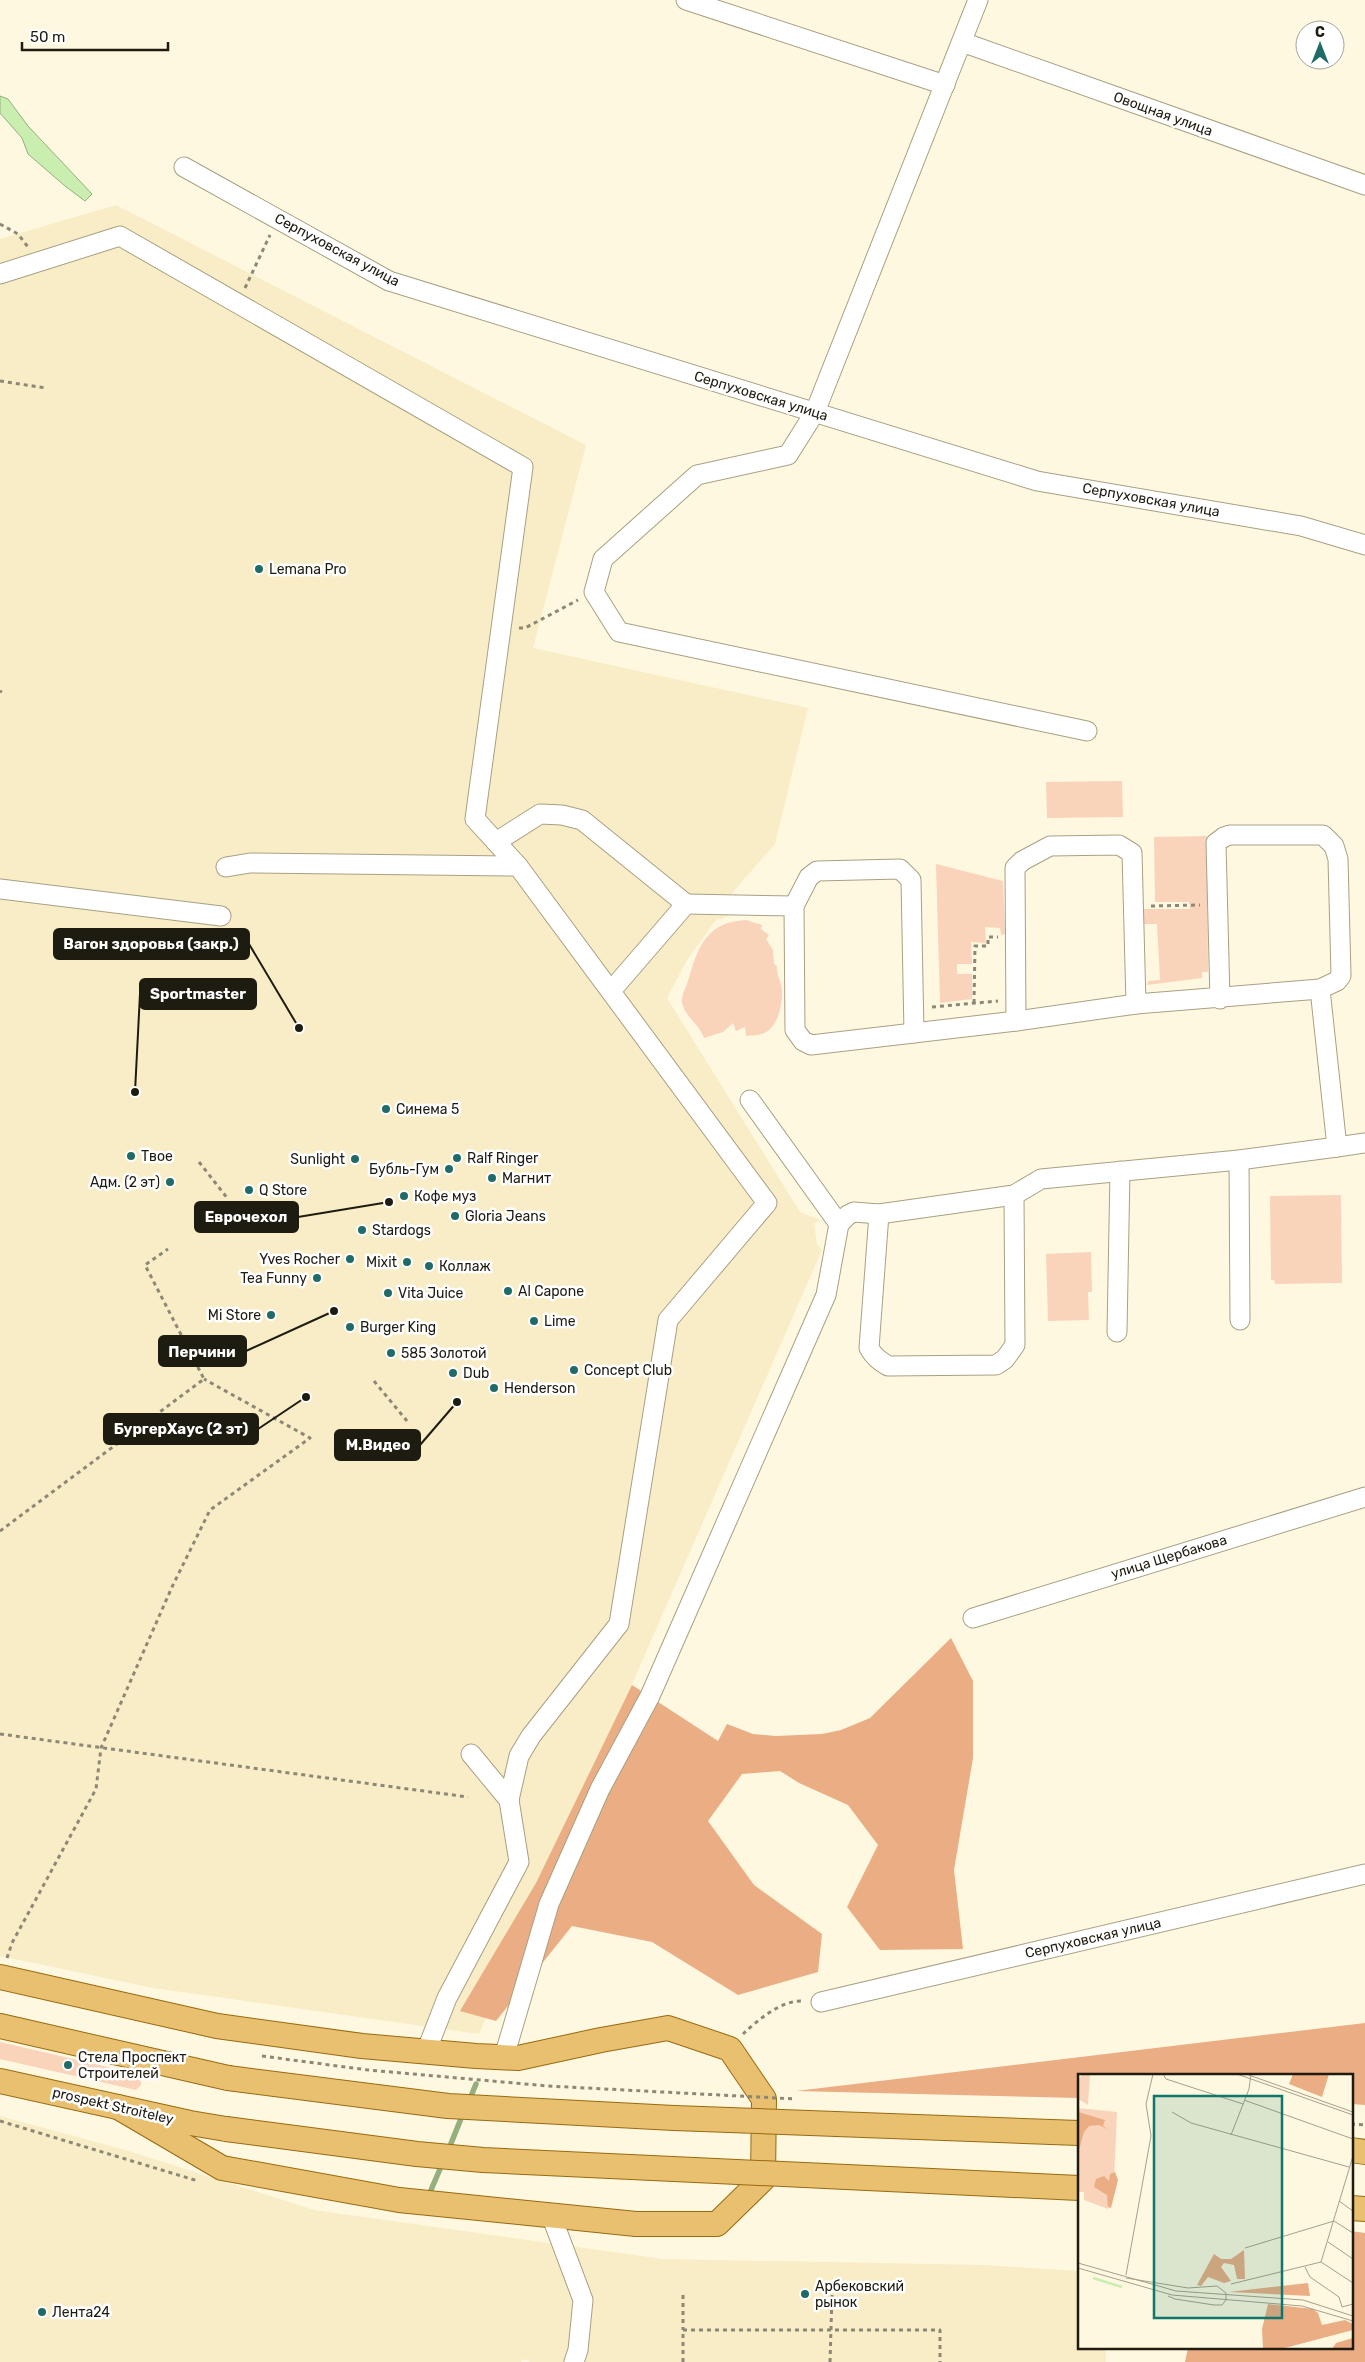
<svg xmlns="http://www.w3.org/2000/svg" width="1365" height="2362" font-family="Rubik,sans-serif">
  <rect width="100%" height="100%" fill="#fff8e0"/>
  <g fill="#f8edc6">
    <polygon points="116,205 586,445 533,648 808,708 775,844 733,892 728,899 731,915 716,920 687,960 667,998 800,1212 820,1220 814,1224 817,1244 822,1250 479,2034 153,1988 0,1956 0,239"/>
    <polygon points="0,2116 129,2151 314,2210 663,2259 986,2265 1079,2271 1079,2348 1106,2348 1106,2362 531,2362 522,2359 521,2362 0,2362"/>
  </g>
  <g fill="#f9d4bb">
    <polygon points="1122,781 1123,817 1047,818 1046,782"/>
    <polygon points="1207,836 1208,972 1202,972 1202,978 1147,985 1148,981 1160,980 1157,924 1140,924 1140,909 1190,909 1189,902 1155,902 1154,837"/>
    <polygon points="936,864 1003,881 1005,934 1001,935 1000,928 985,927 986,943 971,942 972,964 957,964 957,974 972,974 972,999 940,1003"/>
    <path d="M746,920l16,5 -1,4 8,6 -3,4 7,11 1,14 3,2c-1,9 4,15 5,23 1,15 -4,40 -20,45 -5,2 -11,1 -16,2l-1,-9 -9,4 -3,-8 -10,9 -19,6c-4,-13 -18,-20 -22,-35 -1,-7 4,-16 6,-22 10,-34 18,-59 58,-61z"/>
    <polygon points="1341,1195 1342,1283 1275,1284 1274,1280 1271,1280 1270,1196"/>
    <polygon points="1091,1252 1092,1292 1088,1292 1089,1320 1048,1321 1046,1254"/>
    <polygon points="0,2042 138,2074 141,2078 141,2085 136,2090 0,2059"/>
  </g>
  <g fill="#ebad83">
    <polygon points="951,1638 973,1681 973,1758 954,1870 963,1949 880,1950 847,1907 878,1845 848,1805 799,1783 780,1771 742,1774 708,1821 754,1885 822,1934 818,1972 738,1995 652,1942 572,1926 496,2021 460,2011 536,1883 632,1685 718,1741 727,1724 753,1734 776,1736 822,1734 841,1730 870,1718"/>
    <polygon points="1365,2023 1365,2105 1351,2104 1351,2076 1079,2076 1079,2098 796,2091"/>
    <polygon points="1351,2231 1365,2233 1365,2362 1185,2362 1188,2348 1351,2348"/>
  </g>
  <polygon fill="#caeeaf" stroke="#96af7f" points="0,96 8,99 28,126 92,194 85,201 65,186 28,154 22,138 0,113"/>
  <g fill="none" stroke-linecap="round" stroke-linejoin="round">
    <g stroke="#96af7f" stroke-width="5.5">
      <polyline points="469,2101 476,2084"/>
      <polyline points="448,2151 464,2111"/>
      <polyline points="431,2190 443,2162"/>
    </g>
    <defs>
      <g id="minor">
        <polyline points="686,0 945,85"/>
        <polyline points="978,0 815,412 788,455 697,475 603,559 594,592 619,632 1087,731"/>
        <polyline points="962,42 1365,185"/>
        <polyline points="184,167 389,281 1037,481 1301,526 1365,545"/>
        <polyline points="0,274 120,236 523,467 475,819 518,866"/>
        <polyline points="496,842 540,814 562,815 582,820 686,904 611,991"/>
        <polyline points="226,867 250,863 518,866 767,1203 668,1320 619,1624 531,1736 519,1756 509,1800"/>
        <polyline points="0,889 221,916"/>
        <polyline points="686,904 794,906 795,1030 803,1041 811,1045 1016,1021 1136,1004 1320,989 1337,981 1341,976 1338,859 1334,846 1323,835 1230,835 1224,837 1216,843 1220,999"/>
        <polyline points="794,906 809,877 817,871 900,869 911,880 914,1033"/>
        <polyline points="1016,1021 1015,868 1022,861 1050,846 1119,845 1132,853 1136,1004"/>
        <polyline points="750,1100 839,1224"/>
        <polyline points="1337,1147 1365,1143"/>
        <polyline points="1239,1160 1240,1320"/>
        <path d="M879,1214l-10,134c5,9 11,13 19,18l108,-1 9,-6 10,-14 -1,-150"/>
        <polyline points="1117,1332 1120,1171"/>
        <polyline points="973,1618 1365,1497"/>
        <polyline points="821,2002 1365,1874"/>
        <polyline points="426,2052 447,1998 519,1862 509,1800 471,1754"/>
        <polyline points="504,2057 549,1904 600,1789 650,1696 826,1295 839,1224 848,1215 854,1212 879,1214 1014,1195 1041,1179 1239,1160 1337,1147 1320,989"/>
        <polyline points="551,2215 583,2300 578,2350 574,2362"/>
      </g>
      <g id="major">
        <polyline points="0,1977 217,2026 362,2046 476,2056 518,2058 601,2040 668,2028 730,2049 764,2099 763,2179 717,2224 636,2224 399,2200 222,2168 118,2107"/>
        <polyline points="0,2026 228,2078"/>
        <polyline points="0,2081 190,2123 226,2129"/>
        <polyline points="1351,2150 1365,2152"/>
        <polyline points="1351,2208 1365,2209"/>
      </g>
    </defs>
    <use href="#minor" stroke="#a8a083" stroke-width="21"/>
    <use href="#major" stroke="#996a10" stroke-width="26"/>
    <g stroke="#8d8876" stroke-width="3" stroke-dasharray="4 4" stroke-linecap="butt">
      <polyline points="0,224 18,234 28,247"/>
      <polyline points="245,288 270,235"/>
      <polyline points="0,381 46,388"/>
      <polyline points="519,628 525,628 578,600"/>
      <polyline points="0,691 2,692"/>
      <polyline points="1151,906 1200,905"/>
      <polyline points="210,944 211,933"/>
      <polyline points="974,1003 975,946 988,946 988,937 998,937"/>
      <polyline points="932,1007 998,1001"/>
      <polyline points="199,1162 228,1199"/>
      <polyline points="374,1381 407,1421"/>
      <polyline points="0,1531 204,1379 145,1265 168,1249"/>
      <polyline points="0,1734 468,1797"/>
      <polyline points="7,1958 12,1943 96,1789 101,1748 172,1587 210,1510 310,1438 204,1379"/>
      <path d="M743,2034c15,-14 38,-34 60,-33"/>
      <polyline points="0,2121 198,2181"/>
      <polyline points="1351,2124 1365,2125"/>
      <polyline points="683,2295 683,2330"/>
      <polyline points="683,2362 683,2330 940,2330 940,2362"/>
      <polyline points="830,2362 832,2295"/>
    </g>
    <use href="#minor" stroke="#fff" stroke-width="19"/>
    <use href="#major" stroke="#e9bf70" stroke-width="24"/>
    <defs>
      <g id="major-bridge">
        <polyline points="228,2078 448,2106 674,2118 1079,2133"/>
        <polyline points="226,2129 417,2154 483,2160 1079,2188"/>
      </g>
    </defs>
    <use href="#major-bridge" stroke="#996a10" stroke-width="26" stroke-linecap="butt"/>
    <polyline stroke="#8d8876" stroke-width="3" stroke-dasharray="4 4" stroke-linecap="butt" points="262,2056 368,2070 548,2086 796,2099"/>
    <use href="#major-bridge" stroke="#e9bf70" stroke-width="24"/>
  </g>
  <g fill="#206b67" stroke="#fff" stroke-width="2">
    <circle cx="259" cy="569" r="5"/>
    <circle cx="386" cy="1109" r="5"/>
    <circle cx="131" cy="1156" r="5"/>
    <circle cx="457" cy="1158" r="5"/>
    <circle cx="355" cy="1159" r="5"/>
    <circle cx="449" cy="1169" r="5"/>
    <circle cx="492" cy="1178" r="5"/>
    <circle cx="170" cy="1182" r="5"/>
    <circle cx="249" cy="1190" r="5"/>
    <circle cx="404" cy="1196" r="5"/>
    <circle cx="455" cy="1216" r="5"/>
    <circle cx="362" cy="1230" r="5"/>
    <circle cx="350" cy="1259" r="5"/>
    <circle cx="407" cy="1262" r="5"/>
    <circle cx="429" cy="1266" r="5"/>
    <circle cx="317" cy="1278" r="5"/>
    <circle cx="508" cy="1291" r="5"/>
    <circle cx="388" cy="1293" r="5"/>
    <circle cx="271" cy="1315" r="5"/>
    <circle cx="534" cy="1321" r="5"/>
    <circle cx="350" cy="1327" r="5"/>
    <circle cx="391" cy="1353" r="5"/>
    <circle cx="574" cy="1370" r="5"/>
    <circle cx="453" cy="1373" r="5"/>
    <circle cx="494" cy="1388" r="5"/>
    <circle cx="68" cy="2065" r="5"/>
    <circle cx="805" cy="2294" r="5"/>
    <circle cx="42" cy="2312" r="5"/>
  </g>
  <g text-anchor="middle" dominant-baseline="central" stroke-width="5" stroke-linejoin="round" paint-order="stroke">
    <g font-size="14" fill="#1e1b10" stroke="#fff">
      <text transform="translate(1163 114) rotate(20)">Овощная улица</text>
      <text transform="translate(337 250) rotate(28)">Серпуховская улица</text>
      <text transform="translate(761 396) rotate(17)">Серпуховская улица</text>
      <text transform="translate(1151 500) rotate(10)">Серпуховская улица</text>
      <text transform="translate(1169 1557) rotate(-17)">улица Щербакова</text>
      <text transform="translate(1093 1938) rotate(-13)">Серпуховская улица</text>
      <text transform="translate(113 2106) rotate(13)">prospekt Stroiteley</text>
    </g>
    <g font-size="14" fill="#1e1b10" stroke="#fff" text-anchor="start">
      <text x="269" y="569">Lemana Pro</text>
      <text x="396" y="1109">Синема 5</text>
      <text x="141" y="1156">Твое</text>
      <text x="467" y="1158">Ralf Ringer</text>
      <text x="345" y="1159" text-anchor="end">Sunlight</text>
      <text x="439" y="1169" text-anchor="end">Бубль-Гум</text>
      <text x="502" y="1178">Магнит</text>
      <text x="160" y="1182" text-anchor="end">Адм. (2 эт)</text>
      <text x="259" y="1190">Q Store</text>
      <text x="414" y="1196">Кофе муз</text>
      <text x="465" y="1216">Gloria Jeans</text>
      <text x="372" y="1230">Stardogs</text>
      <text x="340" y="1259" text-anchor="end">Yves Rocher</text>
      <text x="397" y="1262" text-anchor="end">Mixit</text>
      <text x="439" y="1266">Коллаж</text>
      <text x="307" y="1278" text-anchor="end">Tea Funny</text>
      <text x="518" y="1291">Al Capone</text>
      <text x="398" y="1293">Vita Juice</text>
      <text x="261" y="1315" text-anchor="end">Mi Store</text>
      <text x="544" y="1321">Lime</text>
      <text x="360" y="1327">Burger King</text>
      <text x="401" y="1353">585 Золотой</text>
      <text x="584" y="1370">Concept Club</text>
      <text x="463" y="1373">Dub</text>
      <text x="504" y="1388">Henderson</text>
      <text x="78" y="2057">Стела Проспект<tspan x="78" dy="16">Строителей</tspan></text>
      <text x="815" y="2286">Арбековский<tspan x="815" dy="16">рынок</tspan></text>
      <text x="52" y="2312">Лента24</text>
    </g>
  </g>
  <g transform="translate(1078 2074)">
    <rect width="275" height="275" fill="#fff8e0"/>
    <path d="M4,0h8l-2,31 -10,-6v-18zM0,34l39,4 -3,69 -6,28 -24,-9v-8h-6z" fill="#f9d4bb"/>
    <path d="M215,0h36l-7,23 -33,-13zM0,38l27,8 -2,6 6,4 -10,-5 -10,1 -5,6 -5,18zM37,98l3,8 -7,28 -3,-1 -1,-12 -13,-8 2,-8 8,-3 5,5 1,-7zM166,176l1,29h-8l-3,-14 -10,-2 -3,4 10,14 -7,2 -16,-6 -7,9 -4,-1 17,-31 7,5h10zM230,209l2,13 -81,-4zM190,230l45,5 5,4 4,12 23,-5 8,4v6l-72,19h-18l-1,-20zM275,264v11h-21l4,-6z" fill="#ebad83"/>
    <path fill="none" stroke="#caeeaf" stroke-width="2.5" d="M15,204l29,9"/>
    <path fill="none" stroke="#a5a08d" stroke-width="1" d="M85,0l3,5 77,25M159,0l116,41M168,0l107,38M166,26l109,39M94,38l19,11 158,44M153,61l18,-46 2,-15M261,127l14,10M250,168l25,17M167,174l89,-27 19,12M243,188l32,21M0,189l98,28 127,9 50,16M227,193l5,10 29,20 3,10 11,-3M0,194l94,27 130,11 51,15M48,201l25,-139 -5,-32 7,-30M48,204l62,10 29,-2 9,7v7l-4,5h-8l-39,-6 -7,-3M153,210l90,-22 32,-106"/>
    <path fill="#0f766e" fill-opacity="0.15" stroke="#0f766e" stroke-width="2.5" d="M76,22h128v222h-128z"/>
    <rect width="275" height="275" fill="none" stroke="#1e1b10" stroke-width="2.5"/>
  </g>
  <path fill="none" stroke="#1e1b10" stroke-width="2" d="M299 1028L249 944M135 1092L140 994M389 1202L298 1217M334 1311L246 1351M306 1397L258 1429M457 1402L420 1445"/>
  <g fill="#1e1b10" stroke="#fff" stroke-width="2">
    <circle cx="299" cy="1028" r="5"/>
    <circle cx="135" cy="1092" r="5"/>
    <circle cx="389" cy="1202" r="5"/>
    <circle cx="334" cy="1311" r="5"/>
    <circle cx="306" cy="1397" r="5"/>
    <circle cx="457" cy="1402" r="5"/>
  </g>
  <g fill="#1e1b10" stroke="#1e1b10" stroke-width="2">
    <rect x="54" y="929" width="195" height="30" rx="5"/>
    <rect x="140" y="979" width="116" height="30" rx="5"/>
    <rect x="195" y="1202" width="103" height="30" rx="5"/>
    <rect x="159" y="1336" width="87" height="30" rx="5"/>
    <rect x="104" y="1414" width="154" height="30" rx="5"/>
    <rect x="335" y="1430" width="85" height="30" rx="5"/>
  </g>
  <g font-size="15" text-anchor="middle" font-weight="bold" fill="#fff">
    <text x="151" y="949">Вагон здоровья (закр.)</text>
    <text x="198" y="999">Sportmaster</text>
    <text x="246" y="1222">Еврочехол</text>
    <text x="202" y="1357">Перчини</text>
    <text x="181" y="1434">БургерХаус (2 эт)</text>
    <text x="378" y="1450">М.Видео</text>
  </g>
  <g transform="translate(1320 45)"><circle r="24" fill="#ffffff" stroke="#a5a49f"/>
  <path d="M0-4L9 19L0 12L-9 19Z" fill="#206b67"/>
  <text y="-8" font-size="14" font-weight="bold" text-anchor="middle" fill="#1e1b10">С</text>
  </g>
  <path d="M22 42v8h146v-8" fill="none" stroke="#1e1b10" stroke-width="2.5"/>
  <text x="30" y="42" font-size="15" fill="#1e1b10" stroke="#ffffff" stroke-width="4" paint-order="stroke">50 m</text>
</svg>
